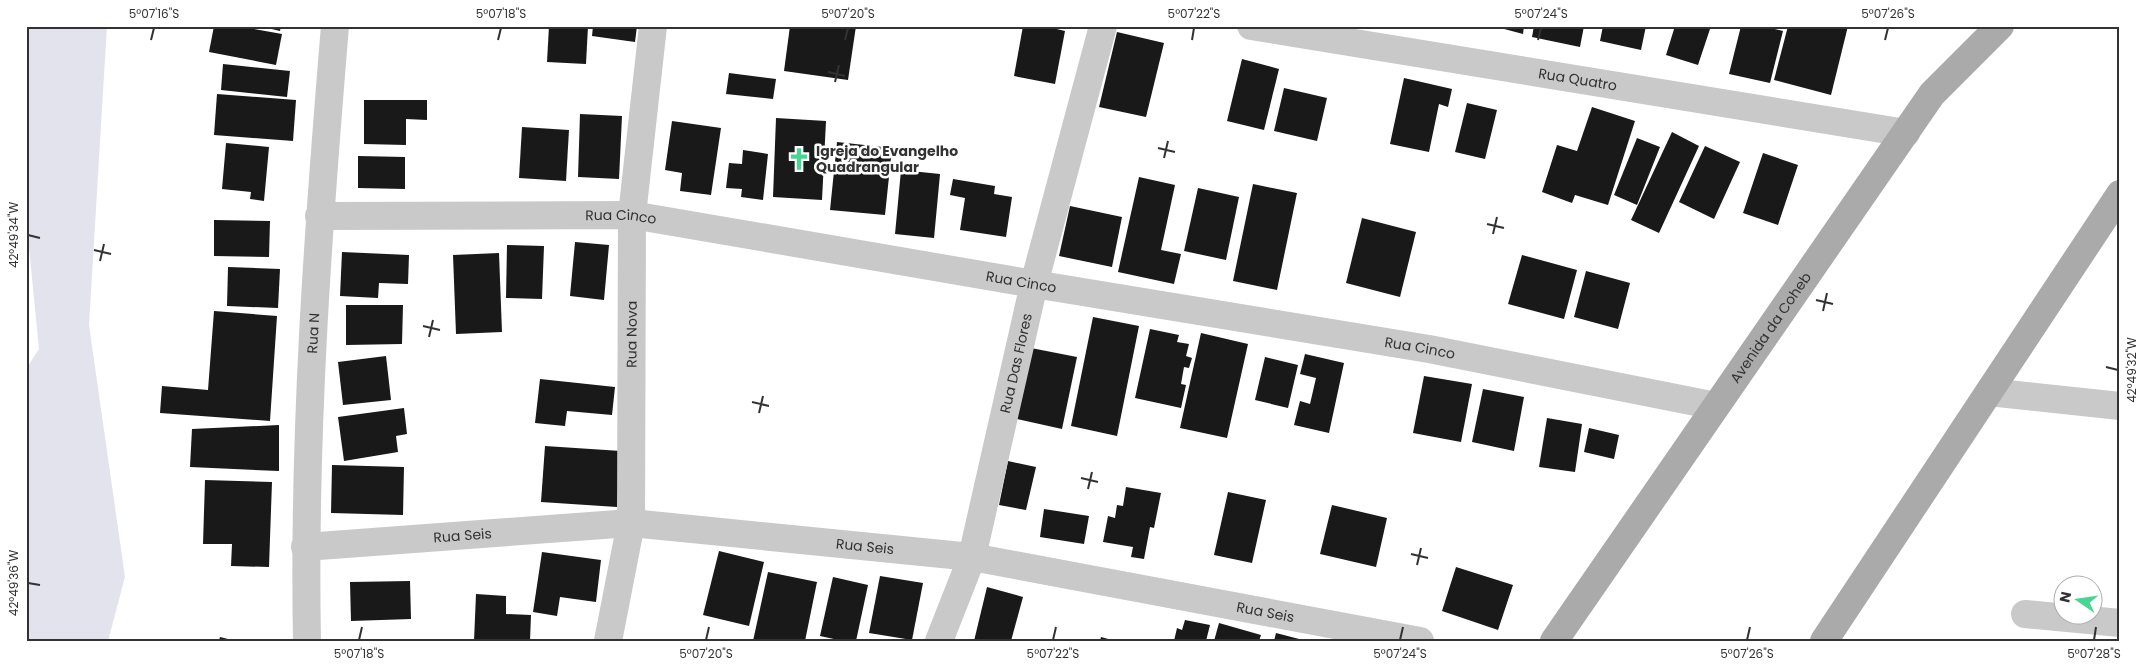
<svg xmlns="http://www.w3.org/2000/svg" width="2146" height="667" font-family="Poppins,sans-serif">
  <rect width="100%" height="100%" fill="#fff"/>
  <polygon fill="#e3e3ed" points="26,26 107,26 89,325 125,577 108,641 26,641 26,369 39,349 26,217"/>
  <g fill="#191919">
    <polygon points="214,26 238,26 282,34 276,65 209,52"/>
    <polygon points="259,26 281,26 280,31"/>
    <polygon points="549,26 588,26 586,64 547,62"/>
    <polygon points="593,26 637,26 635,42 592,36"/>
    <polygon points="790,26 856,26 848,80 784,71"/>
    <polygon points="1023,26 1044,26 1065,31 1055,84 1014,76"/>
    <polygon points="1493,26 1524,26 1523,34"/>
    <polygon points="1534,26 1584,26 1580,47 1532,37"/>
    <polygon points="1603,26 1646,26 1641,50 1600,41"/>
    <polygon points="1675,26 1711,26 1698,65 1666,55"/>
    <polygon points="1741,26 1762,26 1783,31 1770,83 1729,74"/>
    <polygon points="1788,26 1848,26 1831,95 1774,80"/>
    <polygon points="1117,32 1164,43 1146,117 1099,107"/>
    <polygon points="1242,59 1279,69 1264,130 1227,121"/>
    <polygon points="223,64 290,71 287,97 221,90"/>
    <polygon points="729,73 776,79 773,99 726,94"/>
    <polygon points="1404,78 1452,89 1448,107 1439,104 1429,152 1390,144"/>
    <polygon points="1284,88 1327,98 1317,141 1274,131"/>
    <polygon points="217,94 296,100 293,141 214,135"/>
    <polygon points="364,100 427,100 427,120 406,119 406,145 364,144"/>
    <polygon points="1467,103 1497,110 1485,159 1455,152"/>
    <polygon points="1592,107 1635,121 1608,205 1575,195 1572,203 1542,192 1557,145 1577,151"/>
    <polygon points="580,114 622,116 619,179 578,177"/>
    <polygon points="776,118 826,121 822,200 773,197"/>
    <polygon points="672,121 721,128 711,195 680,191 682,173 665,170"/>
    <polygon points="522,127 569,130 566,181 519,178"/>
    <polygon points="1672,132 1699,146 1659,233 1631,220"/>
    <polygon points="1637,138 1660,147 1637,205 1614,195"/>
    <polygon points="837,142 892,148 885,215 830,210"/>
    <polygon points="226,143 269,147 264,201 250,199 251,192 222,189"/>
    <polygon points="1705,146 1740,162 1714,219 1679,202"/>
    <polygon points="743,150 768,154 763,200 741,197 742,189 726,188 729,163 742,164"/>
    <polygon points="1763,153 1798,165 1778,225 1743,213"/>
    <polygon points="358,156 405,157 405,189 358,188"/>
    <polygon points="901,170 940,174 934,238 895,234"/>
    <polygon points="1139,177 1175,185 1161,250 1181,254 1174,284 1118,272"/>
    <polygon points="953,179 995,186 994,194 1012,197 1006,237 960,230 965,198 950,195"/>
    <polygon points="1253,184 1297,193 1277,290 1233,281"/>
    <polygon points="1198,188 1239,197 1226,260 1184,251"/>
    <polygon points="1070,206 1122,217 1112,267 1059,256"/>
    <polygon points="1362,218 1416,232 1400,297 1346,283"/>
    <polygon points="214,220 270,221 269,257 214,256"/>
    <polygon points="575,242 609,245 604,300 570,296"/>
    <polygon points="507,245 544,246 542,299 506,298"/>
    <polygon points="342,252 409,255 408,284 379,283 378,298 340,296"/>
    <polygon points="499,253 502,332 456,334 453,255"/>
    <polygon points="1522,255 1577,270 1564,319 1508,304"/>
    <polygon points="228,267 280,269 278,308 227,306"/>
    <polygon points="1586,271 1630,283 1618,329 1574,317"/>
    <polygon points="346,305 403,305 402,344 346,345"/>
    <polygon points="214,311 277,316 270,421 160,413 162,386 208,390"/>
    <polygon points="1093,317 1139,326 1117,436 1071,426"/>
    <polygon points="1150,329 1179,335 1177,342 1189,344 1186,356 1192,358 1189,368 1184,367 1181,384 1186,385 1181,408 1135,398"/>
    <polygon points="1201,333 1248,344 1227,438 1180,428"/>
    <polygon points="1031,348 1077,357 1062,429 1017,419"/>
    <polygon points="1305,354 1344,363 1329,433 1294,425 1300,401 1310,404 1316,378 1300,374"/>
    <polygon points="386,356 391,400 343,405 338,362"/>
    <polygon points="1265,357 1298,365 1288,408 1255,400"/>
    <polygon points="1424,376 1472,384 1461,442 1413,433"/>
    <polygon points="540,379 615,387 612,415 567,411 565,426 535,423"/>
    <polygon points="1483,389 1524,397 1514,451 1472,442"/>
    <polygon points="404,408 407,434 396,436 398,452 344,461 338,417"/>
    <polygon points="1547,418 1582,424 1575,472 1539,467"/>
    <polygon points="279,425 279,471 190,467 192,429"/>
    <polygon points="1589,428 1619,435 1614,459 1584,452"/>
    <polygon points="545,446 621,451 617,507 541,502"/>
    <polygon points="1008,461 1036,467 1026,510 999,505"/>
    <polygon points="332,465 404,467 403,515 331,513"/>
    <polygon points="205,480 272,482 269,567 231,566 232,544 203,544"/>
    <polygon points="1126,487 1161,493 1154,528 1150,527 1144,559 1131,557 1133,547 1103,542 1108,516 1115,518 1117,505 1123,506"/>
    <polygon points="1228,492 1266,500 1252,563 1214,555"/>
    <polygon points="1332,505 1387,518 1376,567 1320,554"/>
    <polygon points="1044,509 1089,516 1084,544 1040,537"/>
    <polygon points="719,551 764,562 749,626 703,615"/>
    <polygon points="542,552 601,560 596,602 560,597 557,616 533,612"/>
    <polygon points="1456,567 1513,585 1498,630 1442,611"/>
    <polygon points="768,572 817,582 805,641 753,641"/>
    <polygon points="880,576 923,583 912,640 869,633"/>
    <polygon points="833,577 868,585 856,641 843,641 820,636"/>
    <polygon points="410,581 411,619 351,621 350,582"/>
    <polygon points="987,587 1023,597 1011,641 974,641"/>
    <polygon points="476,594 506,596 506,614 531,615 530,641 474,641"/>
    <polygon points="1185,620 1210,625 1206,641 1174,641 1177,628 1182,630"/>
    <polygon points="1219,623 1261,635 1259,641 1214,641"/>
    <polygon points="1276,633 1303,640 1303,641 1274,641"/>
    <polygon points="220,637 232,640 232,641 219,641"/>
    <polygon points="1101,637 1112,640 1112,641 1100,641"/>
  </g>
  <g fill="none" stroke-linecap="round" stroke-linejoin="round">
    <g stroke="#c9c9c9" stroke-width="28">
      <path id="s1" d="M1251,26l655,107"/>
      <path id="s2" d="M319,216l313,-1 402,69 395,65 287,57"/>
      <polyline points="1989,392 2120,406"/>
      <path id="s3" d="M305,547l326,-24 341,34 448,84"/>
      <polyline points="2025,614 2120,623"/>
      <path id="s4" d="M307,641c-4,-205 11,-411 28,-615"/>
      <path id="s5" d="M608,641l23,-118 1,-308 21,-189"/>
      <path id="s6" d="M939,641l33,-84 62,-273 69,-258"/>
    </g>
    <g stroke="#aaa" stroke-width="28">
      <path id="s7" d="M1554,641l378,-547 68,-68"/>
      <polyline points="1824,641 2120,194"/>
    </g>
  </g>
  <path fill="none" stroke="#323232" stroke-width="2" d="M151,40l3,-12M498,40l3,-12M845,40l3,-12M1192,40l2,-12M1538,40l3,-12M1885,40l3,-12M828,72l17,4M835,82l4,-17M1158,148l17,4M1164,158l4,-17M1487,224l17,4M1493,234l4,-17M28,235l12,3M94,250l17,4M100,261l4,-17M1816,300l17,4M1823,311l4,-18M423,326l17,4M429,337l4,-17M2106,367l12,3M752,402l17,4M759,413l4,-17M1081,478l17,4M1088,489l4,-17M1411,554l17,4M1417,565l4,-17M28,583l12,2M359,640l3,-13M706,640l3,-13M1053,640l3,-13M1400,640l3,-13M1747,640l3,-13M2094,640l2,-13"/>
  <defs>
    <symbol id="church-bare" viewBox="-9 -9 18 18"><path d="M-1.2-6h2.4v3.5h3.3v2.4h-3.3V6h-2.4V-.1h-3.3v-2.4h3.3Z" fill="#48d591" stroke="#fff" stroke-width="2.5" paint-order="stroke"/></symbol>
  </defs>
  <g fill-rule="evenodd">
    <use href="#church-bare" x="783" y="143" width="32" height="32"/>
  </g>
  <g text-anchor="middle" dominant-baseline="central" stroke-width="5" stroke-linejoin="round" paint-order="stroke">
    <g font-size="14" fill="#323232" stroke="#fff">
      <text stroke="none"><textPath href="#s1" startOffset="331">Rua Quatro</textPath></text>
      <text stroke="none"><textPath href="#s2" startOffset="302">Rua Cinco</textPath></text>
      <text stroke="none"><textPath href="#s2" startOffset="708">Rua Cinco</textPath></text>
      <text stroke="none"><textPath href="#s7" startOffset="381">Avenida da Coheb</textPath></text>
      <text stroke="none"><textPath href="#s4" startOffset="308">Rua N</textPath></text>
      <text stroke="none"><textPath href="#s5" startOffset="309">Rua Nova</textPath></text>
      <text stroke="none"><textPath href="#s2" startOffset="1112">Rua Cinco</textPath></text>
      <text stroke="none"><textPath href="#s6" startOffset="289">Rua Das Flores</textPath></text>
      <text stroke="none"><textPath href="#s3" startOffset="158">Rua Seis</textPath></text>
      <text stroke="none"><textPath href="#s3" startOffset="562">Rua Seis</textPath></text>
      <text stroke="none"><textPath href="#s3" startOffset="968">Rua Seis</textPath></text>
    </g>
    <g font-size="14" font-weight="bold" fill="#323232" stroke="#fff" text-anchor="start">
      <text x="816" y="151">Igreja do Evangelho<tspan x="816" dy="16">Quadrangular</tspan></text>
    </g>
  </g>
  <rect width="2146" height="667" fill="none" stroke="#ffffff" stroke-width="55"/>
  <g transform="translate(2078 600) rotate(283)"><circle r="24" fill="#ffffff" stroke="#adadad"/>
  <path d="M0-4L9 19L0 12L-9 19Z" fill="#48d591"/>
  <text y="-8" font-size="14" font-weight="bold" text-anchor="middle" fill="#323232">N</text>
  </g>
  <rect x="28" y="28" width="2090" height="612" fill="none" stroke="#323232" stroke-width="2"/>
  <g font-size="12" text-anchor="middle" fill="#323232">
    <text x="154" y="18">5°07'16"S</text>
    <text x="501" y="18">5°07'18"S</text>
    <text x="848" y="18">5°07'20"S</text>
    <text x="1194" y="18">5°07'22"S</text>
    <text x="1541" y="18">5°07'24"S</text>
    <text x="1888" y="18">5°07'26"S</text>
    <text transform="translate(14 235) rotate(-90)" y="4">42°49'34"W</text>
    <text transform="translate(2132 370) rotate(-90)" y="4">42°49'32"W</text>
    <text transform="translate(14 583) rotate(-90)" y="4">42°49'36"W</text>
    <text x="359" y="658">5°07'18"S</text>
    <text x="706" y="658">5°07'20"S</text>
    <text x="1053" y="658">5°07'22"S</text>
    <text x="1400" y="658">5°07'24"S</text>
    <text x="1747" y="658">5°07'26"S</text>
    <text x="2094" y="658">5°07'28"S</text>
  </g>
</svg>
